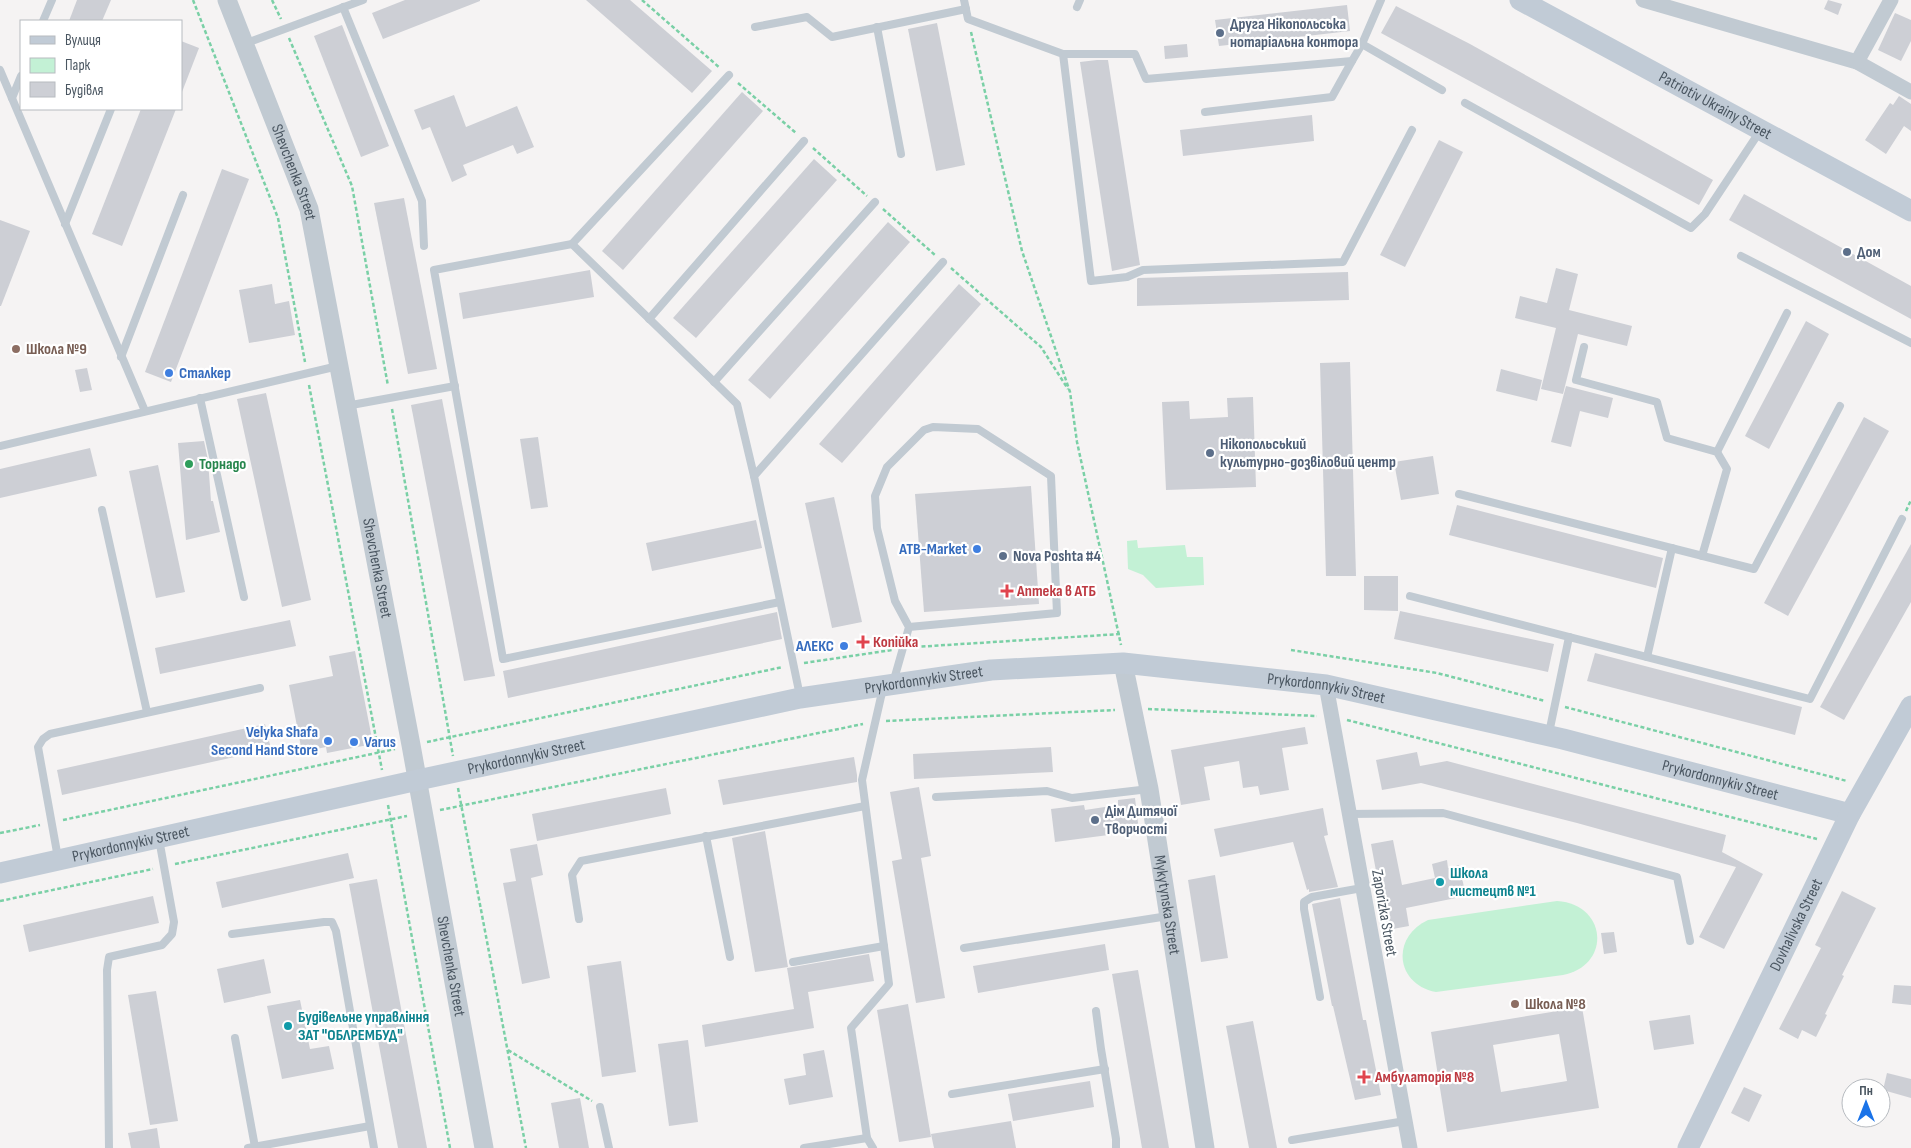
<svg xmlns="http://www.w3.org/2000/svg" width="1911" height="1148" font-family="'Sofia Sans Condensed',sans-serif">
  <rect width="100%" height="100%" fill="#f5f3f3"/>
  <g fill="#c3f1d5">
    <polygon points="1137,540 1138,548 1185,545 1187,557 1203,557 1204,585 1156,588 1143,575 1128,569 1127,541"/>
    <path d="M1557,901c50,3 55,64 6,74l-127,17c-41,-8 -45,-55 -8,-72z"/>
  </g>
  <g fill="#cdcfd5" fill-rule="evenodd">
    <polygon points="77,0 111,0 102,21 69,21"/>
    <polygon points="405,0 480,0 480,1 383,39 372,13"/>
    <polygon points="586,0 630,0 712,71 692,93"/>
    <polygon points="1828,0 1842,4 1838,15 1824,9"/>
    <polygon points="1347,5 1350,31 1219,46 1215,20"/>
    <polygon points="1396,6 1470,44 1713,180 1699,205 1381,33"/>
    <polygon points="1895,13 1911,20 1911,41 1901,61 1878,50"/>
    <polygon points="937,23 965,165 936,171 908,29"/>
    <polygon points="342,25 389,146 361,157 314,36"/>
    <polygon points="181,41 199,48 182,92 181,92"/>
    <polygon points="1187,44 1188,57 1165,59 1164,46"/>
    <polygon points="1097,60 1108,60 1140,265 1112,271 1080,62"/>
    <polygon points="742,92 763,111 623,270 602,251"/>
    <polygon points="454,95 466,127 517,106 534,147 517,154 513,145 463,165 467,175 452,182 430,127 422,130 414,110"/>
    <polygon points="1899,96 1911,104 1911,131 1904,126 1886,154 1865,140 1890,103 1893,105"/>
    <polygon points="141,109 176,109 122,246 92,234"/>
    <polygon points="1312,115 1314,141 1183,156 1180,130"/>
    <polygon points="1439,140 1463,152 1405,267 1380,255"/>
    <polygon points="814,159 837,180 696,338 673,318"/>
    <polygon points="222,169 249,179 171,382 145,372"/>
    <polygon points="1744,194 1911,286 1911,319 1729,220"/>
    <polygon points="404,198 437,369 408,374 374,203"/>
    <polygon points="0,220 30,231 1,306 0,306"/>
    <polygon points="888,222 910,242 770,399 748,380"/>
    <polygon points="1556,268 1578,274 1569,310 1632,326 1627,346 1578,334 1563,394 1541,389 1556,328 1515,318 1520,296 1547,303"/>
    <polygon points="590,270 594,297 463,319 459,293"/>
    <polygon points="1348,272 1349,300 1137,306 1137,279 1138,278"/>
    <polygon points="272,284 275,304 289,301 295,335 249,343 239,290"/>
    <polygon points="959,284 981,304 842,463 819,444"/>
    <polygon points="1806,321 1829,334 1769,449 1745,436"/>
    <polygon points="1350,362 1356,576 1326,576 1320,363"/>
    <polygon points="87,368 92,390 80,392 75,370"/>
    <polygon points="1501,369 1542,380 1537,401 1496,391"/>
    <polygon points="1566,386 1613,398 1608,418 1580,411 1571,447 1551,442"/>
    <polygon points="266,393 311,600 282,607 237,399"/>
    <polygon points="1253,397 1256,487 1166,490 1162,402 1189,401 1190,419 1228,417 1227,398"/>
    <polygon points="442,399 495,676 464,681 411,405"/>
    <polygon points="1864,417 1889,431 1788,616 1764,603"/>
    <polygon points="538,437 548,507 531,509 520,439"/>
    <polygon points="204,441 208,460 211,501 213,501 220,532 186,540 178,443"/>
    <polygon points="90,448 97,476 0,498 0,469"/>
    <polygon points="1433,456 1439,494 1401,500 1394,462"/>
    <polygon points="158,465 185,592 156,598 129,471"/>
    <polygon points="1031,486 1039,604 924,612 915,494"/>
    <polygon points="834,497 862,622 832,628 805,503"/>
    <polygon points="1457,505 1663,558 1656,588 1449,535"/>
    <polygon points="756,520 762,548 652,571 646,543"/>
    <polygon points="1911,544 1911,602 1844,720 1820,707"/>
    <polygon points="1364,576 1398,576 1398,611 1364,610"/>
    <polygon points="1400,611 1554,644 1548,672 1394,639"/>
    <polygon points="777,612 782,639 508,698 503,671"/>
    <polygon points="290,620 296,646 160,674 155,648"/>
    <polygon points="355,651 373,744 327,753 326,747 302,752 289,685 333,676 329,656"/>
    <polygon points="1595,653 1802,707 1795,735 1587,681"/>
    <polygon points="265,724 271,749 62,795 57,770"/>
    <polygon points="1305,727 1308,744 1282,748 1289,790 1260,795 1258,786 1243,788 1239,761 1204,767 1210,800 1181,805 1171,750"/>
    <polygon points="1051,747 1053,772 914,779 913,754"/>
    <polygon points="1417,752 1420,766 1447,761 1726,835 1722,852 1763,874 1724,949 1699,937 1736,867 1577,823 1421,783 1382,790 1376,760"/>
    <polygon points="854,757 857,775 857,782 723,805 718,780"/>
    <polygon points="919,787 931,856 921,858 945,998 916,1003 892,861 902,859 890,792"/>
    <polygon points="666,788 671,814 537,841 532,814"/>
    <polygon points="1135,798 1139,831 1055,842 1051,809 1084,805 1085,810 1118,805 1118,800"/>
    <polygon points="1323,808 1328,835 1324,836 1338,887 1309,892 1309,889 1307,890 1293,842 1220,857 1214,829"/>
    <polygon points="765,831 788,967 755,972 732,838"/>
    <polygon points="1393,840 1402,885 1435,878 1432,864 1447,860 1448,868 1459,865 1466,896 1406,908 1409,926 1387,930 1371,844"/>
    <polygon points="537,844 543,875 531,878 550,978 522,984 503,883 516,881 510,849"/>
    <polygon points="348,853 354,878 222,908 216,882"/>
    <polygon points="1215,875 1228,958 1201,962 1188,880"/>
    <polygon points="377,879 427,1148 398,1148 349,884"/>
    <polygon points="1842,891 1876,908 1842,975 1844,976 1825,1014 1827,1015 1816,1037 1802,1030 1798,1039 1779,1029 1821,948 1815,945"/>
    <polygon points="153,896 159,923 29,952 23,925"/>
    <polygon points="1340,898 1363,1020 1366,1020 1381,1095 1355,1100 1333,1006 1332,1006 1312,904"/>
    <polygon points="1614,932 1617,952 1604,954 1601,933"/>
    <polygon points="1105,944 1109,970 978,993 973,966"/>
    <polygon points="869,954 874,981 808,992 814,1028 705,1047 702,1025 794,1009 787,968"/>
    <polygon points="264,959 271,993 224,1003 217,969"/>
    <polygon points="621,961 636,1072 602,1077 587,966"/>
    <polygon points="1138,970 1169,1148 1142,1148 1112,974"/>
    <polygon points="1894,985 1911,986 1911,1005 1892,1003"/>
    <polygon points="156,991 178,1121 150,1125 128,995"/>
    <polygon points="300,1000 310,1049 329,1046 334,1069 282,1079 267,1006"/>
    <polygon points="908,1004 931,1137 899,1142 877,1010"/>
    <path d="M1582,1007l17,101 -152,24 -16,-100zM1559,1034l8,47 -66,11 -8,-47z"/>
    <polygon points="1690,1015 1694,1044 1654,1050 1649,1021"/>
    <polygon points="1253,1021 1277,1148 1249,1148 1226,1026"/>
    <polygon points="688,1040 698,1122 669,1126 658,1044"/>
    <polygon points="824,1050 833,1097 789,1105 784,1079 806,1075 803,1054"/>
    <polygon points="1887,1073 1911,1079 1911,1098 1883,1090"/>
    <polygon points="1090,1081 1094,1107 1013,1121 1008,1094"/>
    <polygon points="1744,1087 1762,1095 1749,1122 1731,1113"/>
    <polygon points="580,1098 589,1148 559,1148 551,1103"/>
    <polygon points="1011,1121 1016,1148 934,1148 931,1134"/>
    <polygon points="157,1128 160,1148 131,1148 128,1133"/>
  </g>
  <g fill="none" stroke-linecap="round" stroke-linejoin="round">
    <g stroke="#7ad0a6" stroke-width="2.5" stroke-dasharray="4 2.5" stroke-linecap="butt">
      <polyline points="193,0 278,218 305,362"/>
      <polyline points="272,0 281,19"/>
      <polyline points="642,0 720,68"/>
      <polyline points="971,32 1022,251 1070,392 1077,442 1121,645"/>
      <polyline points="289,38 352,186 388,386"/>
      <polyline points="738,83 796,133"/>
      <polyline points="813,148 867,196"/>
      <polyline points="883,209 935,255"/>
      <polyline points="951,268 1041,347 1068,389"/>
      <polyline points="309,385 382,770"/>
      <polyline points="392,409 453,756"/>
      <polyline points="1906,511 1911,500"/>
      <polyline points="915,647 1120,634"/>
      <polyline points="1291,650 1437,673 1545,701"/>
      <polyline points="804,663 892,650"/>
      <polyline points="1565,707 1847,781"/>
      <polyline points="1148,709 1317,716"/>
      <polyline points="1347,720 1817,839"/>
      <polyline points="886,721 1115,710"/>
      <polyline points="427,742 783,667"/>
      <polyline points="458,788 526,1148"/>
      <polyline points="388,805 450,1148"/>
      <polyline points="440,810 863,724"/>
      <polyline points="63,820 395,749"/>
      <polyline points="0,833 40,825"/>
      <polyline points="175,864 407,816"/>
      <polyline points="0,901 153,869"/>
      <polyline points="508,1050 592,1101"/>
    </g>
    <g stroke="#c1cad2" stroke-width="8">
      <polyline points="964,0 968,19 1063,54 1091,281 1127,277 1143,270 1343,262 1412,130"/>
      <polyline points="1381,0 1362,44 1442,90"/>
      <polyline points="343,7 422,201 424,246"/>
      <polyline points="1077,7 1080,0"/>
      <polyline points="43,21 52,0"/>
      <polyline points="755,27 807,17 832,37 966,9"/>
      <polyline points="877,27 901,154"/>
      <polyline points="244,44 363,0"/>
      <polyline points="1063,54 1135,54 1146,79 1352,61 1362,44"/>
      <polyline points="0,70 145,411"/>
      <polyline points="729,75 572,244 737,404 754,476"/>
      <polyline points="12,98 21,76"/>
      <polyline points="1465,103 1691,228 1705,214 1760,131"/>
      <polyline points="1205,112 1332,97 1352,61"/>
      <polyline points="65,224 111,109"/>
      <polyline points="572,244 434,270 503,659 780,602"/>
      <polyline points="1741,256 1911,343"/>
      <polyline points="649,319 804,141"/>
      <polyline points="1584,347 1576,380 1657,402 1667,438 1717,452 1727,469 1702,556"/>
      <polyline points="121,357 183,195"/>
      <polyline points="714,382 875,202"/>
      <polyline points="200,398 244,597"/>
      <polyline points="346,406 455,386"/>
      <polyline points="0,446 338,366"/>
      <polyline points="1717,452 1787,313"/>
      <polyline points="1459,494 1754,569 1840,406"/>
      <polyline points="102,510 147,712"/>
      <polyline points="1410,596 1810,699 1902,519"/>
      <polyline points="1647,657 1672,548"/>
      <polyline points="893,683 909,627 1057,613 1051,476 978,429 933,427 924,430 887,467 875,496 877,528 895,601 909,627"/>
      <polyline points="800,696 754,476 943,262"/>
      <polyline points="1549,733 1569,637"/>
      <polyline points="936,797 1047,791 1072,798 1149,789"/>
      <polyline points="1349,814 1443,813 1677,877 1690,941"/>
      <polyline points="706,836 730,957"/>
      <polyline points="58,858 38,747 43,739 50,734 260,688"/>
      <polyline points="579,919 572,875 581,861 865,806"/>
      <polyline points="232,934 324,922 332,922 336,931 374,1148"/>
      <polyline points="964,948 1168,916"/>
      <polyline points="793,962 884,946"/>
      <polyline points="1320,997 1304,909 1304,902 1312,897 1362,888"/>
      <polyline points="1096,1011 1101,1049 1116,1139 1116,1148"/>
      <polyline points="235,1038 255,1147"/>
      <polyline points="952,1094 1105,1069"/>
      <polyline points="600,1107 609,1148"/>
      <polyline points="1292,1140 1405,1121"/>
      <polyline points="109,1148 107,970 109,957 162,945 172,934 174,922 159,839"/>
      <polyline points="248,1148 370,1126"/>
      <polyline points="804,1148 867,1138"/>
      <polyline points="873,1148 867,1138 851,1028 889,984 862,780 883,688"/>
    </g>
    <g stroke="#c1cad2" stroke-width="15">
      <polyline points="1643,0 1857,62 1911,92"/>
      <polyline points="1857,62 1891,0"/>
      <polyline points="1326,685 1410,1148"/>
    </g>
    <g stroke="#c1cad2" stroke-width="19">
      <path id="s1" d="M227,0l82,209 102,536 73,403"/>
      <path id="s2" d="M1123,663l26,126 56,359"/>
    </g>
    <g stroke="#c1cbd6" stroke-width="21">
      <path id="s3" d="M1520,0l391,211"/>
      <path id="s4" d="M0,873l418,-93 382,-82 191,-28 132,-7 203,22 237,54 287,75"/>
      <path id="s5" d="M1688,1148l162,-334 61,-108"/>
    </g>
  </g>
  <g fill="#5c6f8a" stroke="#fff" stroke-width="2">
    <circle cx="1220" cy="33" r="5"/>
    <circle cx="1847" cy="252" r="5"/>
    <circle cx="1210" cy="453" r="5"/>
    <circle cx="1003" cy="556" r="5"/>
    <circle cx="1095" cy="820" r="5"/>
  </g>
  <g fill="#8d6e63" stroke="#fff" stroke-width="2">
    <circle cx="16" cy="349" r="5"/>
    <circle cx="1515" cy="1004" r="5"/>
  </g>
  <g fill="#3f7fe0" stroke="#fff" stroke-width="2">
    <circle cx="169" cy="373" r="5"/>
    <circle cx="977" cy="549" r="5"/>
    <circle cx="844" cy="646" r="5"/>
    <circle cx="328" cy="741" r="5"/>
    <circle cx="354" cy="742" r="5"/>
  </g>
  <circle fill="#2e9e5b" stroke="#fff" stroke-width="2" cx="189" cy="464" r="5"/>
  <g fill="#e0444e" stroke="#fff" stroke-width="2">
    <path d="M1004.5 583.5h5v5h5v5h-5v5h-5v-5h-5v-5h5z"/>
    <path d="M860.5 634.5h5v5h5v5h-5v5h-5v-5h-5v-5h5z"/>
    <path d="M1361.5 1069.5h5v5h5v5h-5v5h-5v-5h-5v-5h5z"/>
  </g>
  <g fill="#0f9aa8" stroke="#fff" stroke-width="2">
    <circle cx="1440" cy="882" r="5"/>
    <circle cx="288" cy="1026" r="5"/>
  </g>
  <g text-anchor="middle" dominant-baseline="central" stroke-width="4.5" stroke-linejoin="round" paint-order="stroke">
    <g font-size="16" font-weight="bold" fill="#4e5e75" stroke="#fff" text-anchor="start">
      <text x="1230" y="24">Друга Нікопольська<tspan x="1230" dy="18">нотаріальна контора</tspan></text>
      <text x="1857" y="252">Дом</text>
      <text x="1220" y="444">Нікопольський<tspan x="1220" dy="18">культурно-дозвіловий центр</tspan></text>
      <text x="1013" y="556">Nova Poshta #4</text>
      <text x="1105" y="811">Дім Дитячої<tspan x="1105" dy="18">Творчості</tspan></text>
    </g>
    <g font-size="16" fill="#4a5661" stroke="#fff">
      <text stroke="none"><textPath href="#s3" startOffset="222">Patriotiv Ukrainy Street</textPath></text>
      <text stroke="none"><textPath href="#s1" startOffset="185">Shevchenka Street</textPath></text>
      <text stroke="none"><textPath href="#s1" startOffset="590">Shevchenka Street</textPath></text>
      <text stroke="none"><textPath href="#s4" startOffset="944">Prykordonnykiv Street</textPath></text>
      <text stroke="none"><textPath href="#s4" startOffset="1349">Prykordonnykiv Street</textPath></text>
      <text stroke="none"><textPath href="#s4" startOffset="539">Prykordonnykiv Street</textPath></text>
      <text stroke="none"><textPath href="#s4" startOffset="1754">Prykordonnykiv Street</textPath></text>
      <text stroke="none"><textPath href="#s4" startOffset="134">Prykordonnykiv Street</textPath></text>
      <text stroke="none"><textPath href="#s2" startOffset="246">Mykytynska Street</textPath></text>
      <text transform="translate(1384 913) rotate(80)">Zaporizka Street</text>
      <text stroke="none"><textPath href="#s5" startOffset="248">Dovhalivska Street</textPath></text>
      <text stroke="none"><textPath href="#s1" startOffset="995">Shevchenka Street</textPath></text>
    </g>
    <g font-size="16" font-weight="bold" fill="#785e54" stroke="#fff" text-anchor="start">
      <text x="26" y="349">Школа №9</text>
      <text x="1525" y="1004">Школа №8</text>
    </g>
    <g font-size="16" font-weight="bold" fill="#366cbe" stroke="#fff" text-anchor="end">
      <text x="179" y="373" text-anchor="start">Сталкер</text>
      <text x="967" y="549">ATB-Market</text>
      <text x="834" y="646">АЛЕКС</text>
      <text x="318" y="732">Velyka Shafa<tspan x="318" dy="18">Second Hand Store</tspan></text>
      <text x="364" y="742" text-anchor="start">Varus</text>
    </g>
    <g font-size="16" font-weight="bold" fill="#27864d" stroke="#fff" text-anchor="start">
      <text x="199" y="464">Торнадо</text>
    </g>
    <g font-size="16" font-weight="bold" fill="#be3a42" stroke="#fff" text-anchor="start">
      <text x="1017" y="591">Аптека в АТБ</text>
      <text x="873" y="642">Копійка</text>
      <text x="1375" y="1077">Амбулаторія №8</text>
    </g>
    <g font-size="16" font-weight="bold" fill="#0d838f" stroke="#fff" text-anchor="start">
      <text x="1450" y="873">Школа<tspan x="1450" dy="18">мистецтв №1</tspan></text>
      <text x="298" y="1017">Будівельне управління<tspan x="298" dy="18">ЗАТ "ОБЛРЕМБУД"</tspan></text>
    </g>
  </g>
  <rect x="20" y="20" width="162" height="90" fill="#ffffff" stroke="#b7bbc0"/>
  <rect x="30" y="36" width="25" height="8" fill="#c1cbd6" stroke="#b7bbc0"/>
  <text x="65" y="45" font-size="15" fill="#4a5661">Вулиця</text>
  <rect x="30" y="58" width="25" height="15" fill="#c3f1d5" stroke="#b7bbc0"/>
  <text x="65" y="70" font-size="15" fill="#4a5661">Парк</text>
  <rect x="30" y="82" width="25" height="15" fill="#cdcfd5" stroke="#b7bbc0"/>
  <text x="65" y="95" font-size="15" fill="#4a5661">Будівля</text>
  <g transform="translate(1866 1103)"><circle r="24" fill="#ffffff" stroke="#b7bbc0"/>
  <path d="M0-4L9 19L0 12L-9 19Z" fill="#1a73e8"/>
  <text y="-8" font-size="14" font-weight="bold" text-anchor="middle" fill="#4a5661">Пн</text>
  </g>
</svg>
